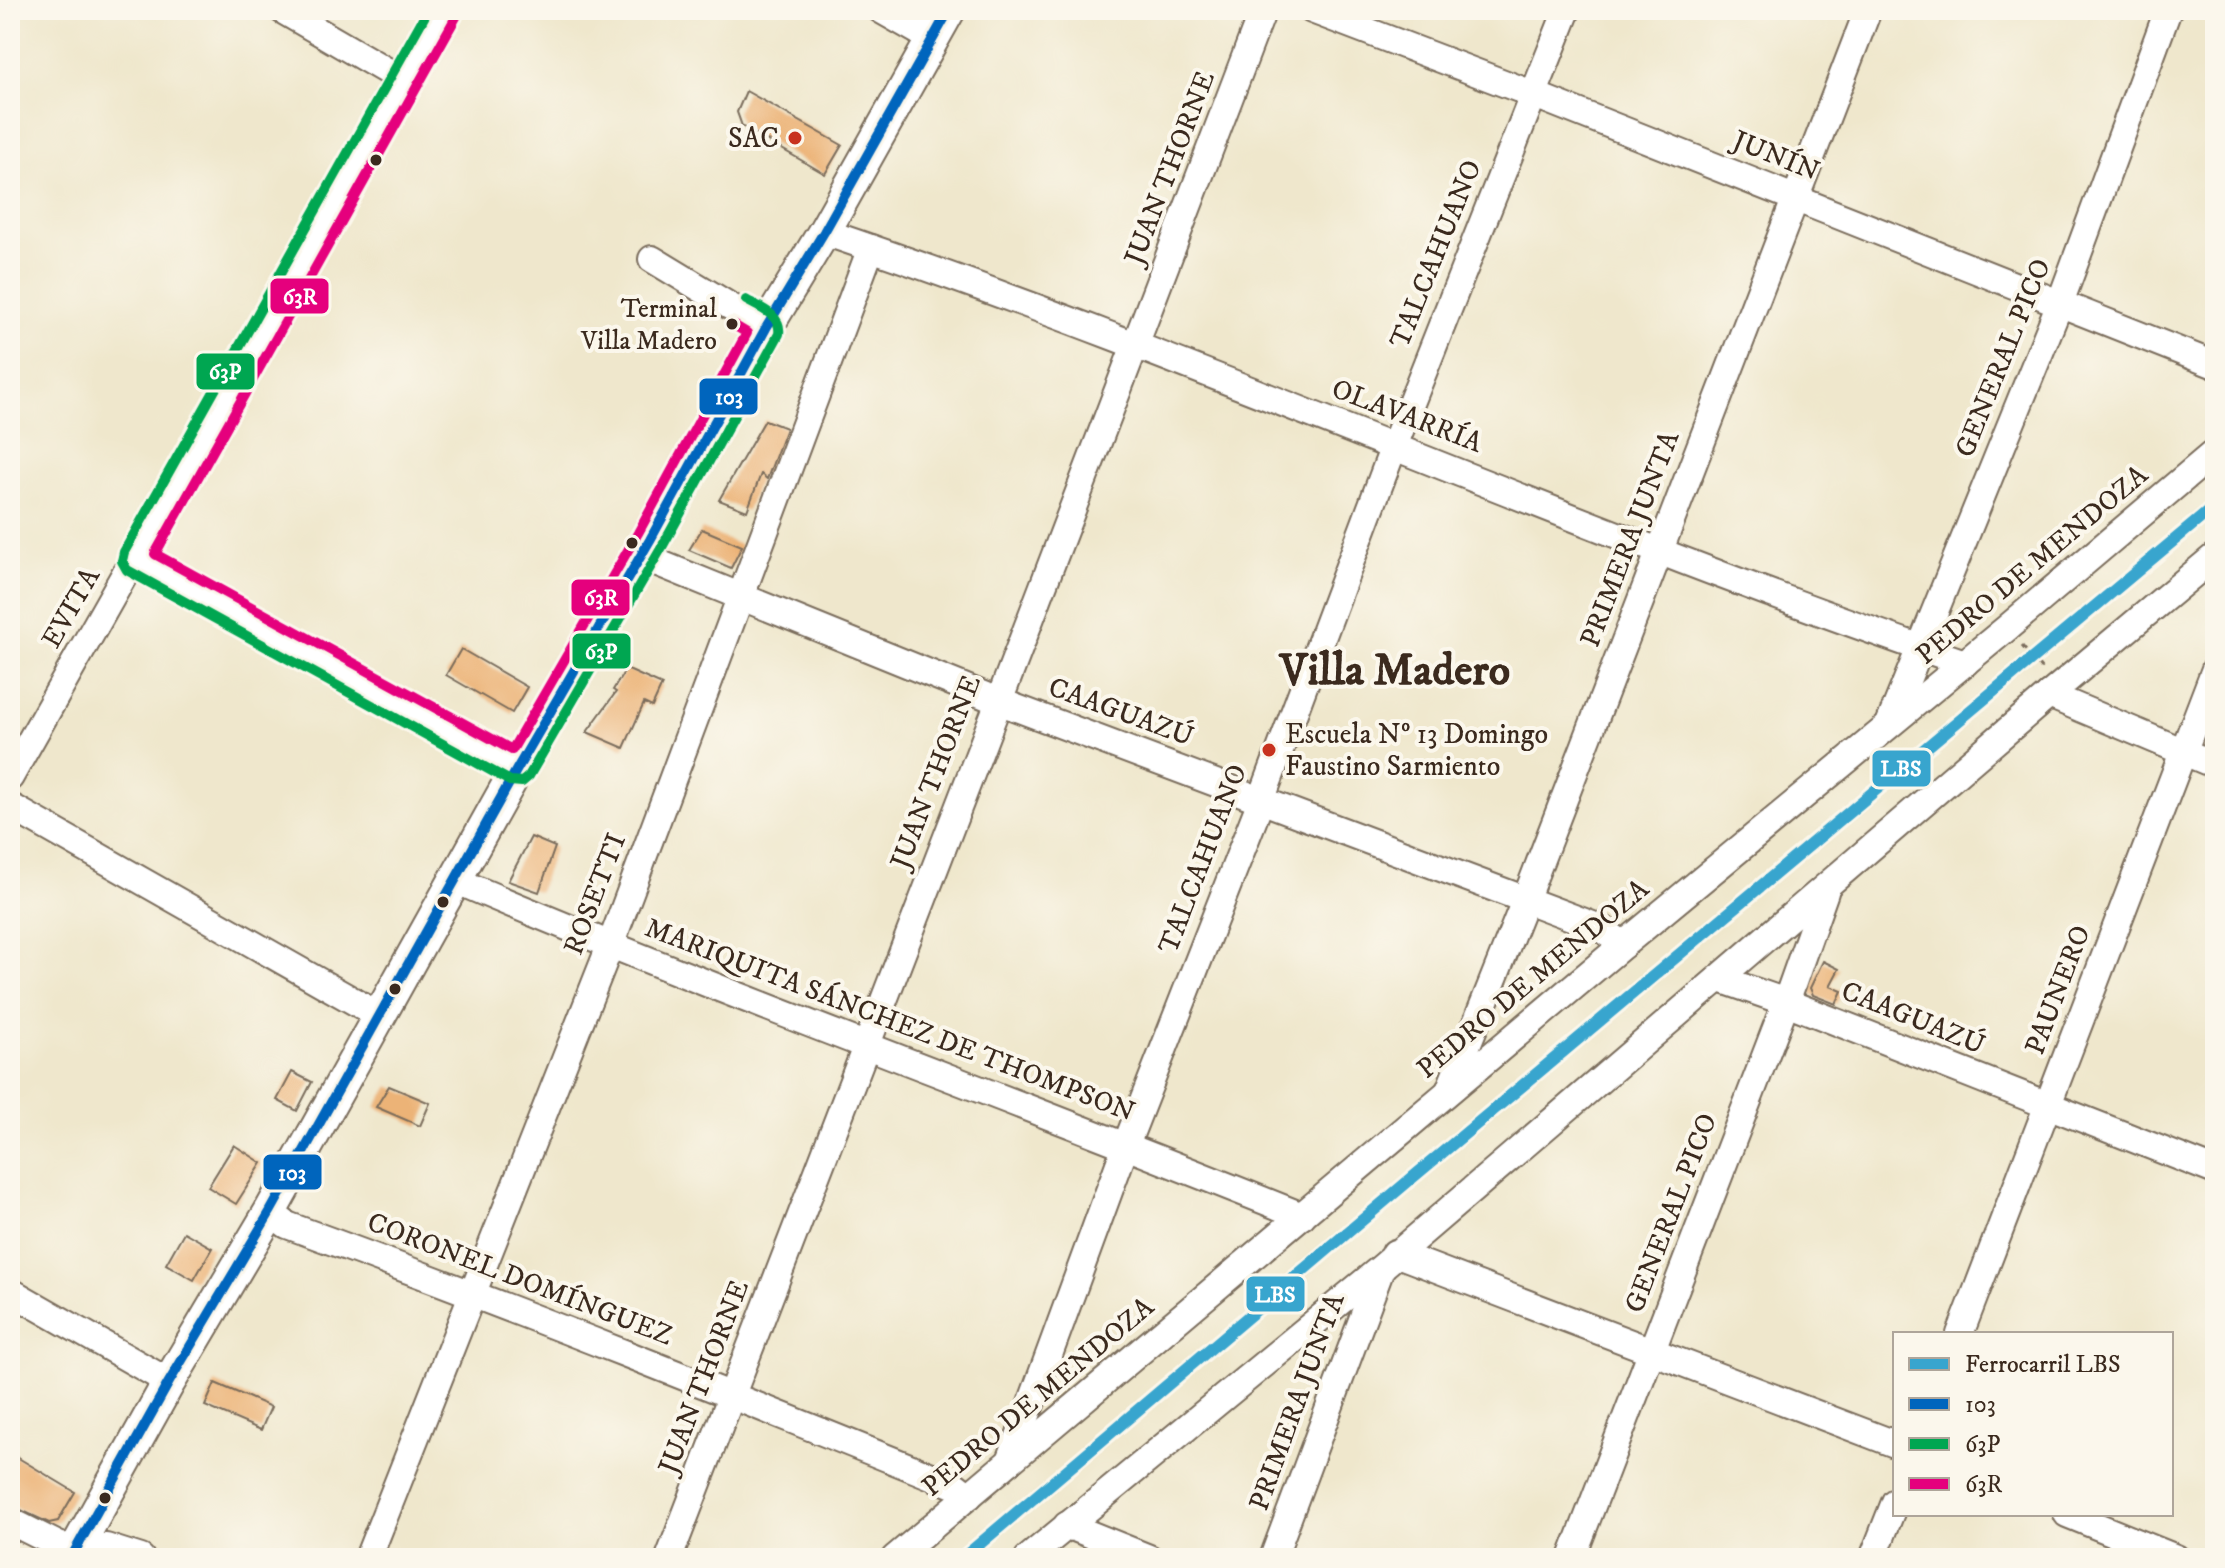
<svg xmlns="http://www.w3.org/2000/svg" width="2225" height="1568" font-family="'IM FELL DW Pica',serif">
  <rect width="100%" height="100%" fill="#fbf7ec"/>
  <filter id="ink" filterUnits="userSpaceOnUse"><feTurbulence type="fractalNoise" baseFrequency=".0125" numOctaves="2"/><feDisplacementMap in="SourceGraphic" scale="16" xChannelSelector="R" yChannelSelector="G"/><feConvolveMatrix kernelMatrix="1 2 1 2 8 2 1 2 1" color-interpolation-filters="sRGB"/></filter>
  <filter id="wash" filterUnits="userSpaceOnUse"><feTurbulence type="fractalNoise" baseFrequency=".006" numOctaves="4" result="noise"/><feDisplacementMap in="SourceGraphic" scale="32" xChannelSelector="R" yChannelSelector="G"/><feGaussianBlur stdDeviation="1.8" result="paint"/><feColorMatrix in="noise" values="0 0 0 0 0 0 0 0 0 0 0 0 0 0 0 0 0 1.4 0 .05"/><feComposite in="paint" operator="in"/></filter>
  <g filter="url(#wash)">
    <rect width="100%" height="100%" fill="#efe7cc"/>
    <g id="blocks">
      <g fill="#ecb377">
        <polygon points="746,91 842,145 825,174 742,126 737,112"/>
        <polygon points="765,420 786,428 767,479 761,474 747,511 719,500"/>
        <polygon points="702,529 742,546 731,568 689,550"/>
        <polygon points="461,649 527,687 512,713 446,675"/>
        <polygon points="626,669 662,685 652,707 644,703 624,748 587,732 616,692 613,690"/>
        <polygon points="531,837 555,847 539,892 508,881"/>
        <polygon points="1823,961 1839,969 1830,986 1842,991 1836,1004 1813,995 1810,988"/>
        <polygon points="292,1072 312,1082 297,1111 277,1100"/>
        <polygon points="389,1086 430,1103 420,1126 376,1107"/>
        <polygon points="234,1145 262,1163 236,1204 208,1187"/>
        <polygon points="184,1232 212,1248 194,1280 166,1264"/>
        <polygon points="215,1383 271,1407 261,1430 205,1406"/>
        <polygon points="10,1453 75,1492 58,1521 49,1523 10,1505"/>
      </g>
    </g>
  </g>
  <g filter="url(#ink)">
    <use href="#blocks" fill-opacity="0" stroke="#7a6c5b" stroke-width="2"/>
    <g fill="none" stroke-linecap="round" stroke-linejoin="round">
      <defs>
        <g id="minor">
          <polyline points="282,10 404,81"/>
          <polyline points="881,10 932,39"/>
          <polyline points="1312,10 1535,95 2215,365"/>
          <path d="M824,232c385,130 756,300 1141,431"/>
          <polyline points="652,259 766,328"/>
          <polyline points="641,556 998,701 1603,929 1623,945"/>
          <polyline points="136,559 517,769"/>
          <polyline points="2049,695 2215,765"/>
          <polyline points="1890,722 2060,303 2168,10"/>
          <polyline points="10,777 444,10"/>
          <polyline points="10,806 380,1016"/>
          <path d="M457,881c279,119 564,221 845,335"/>
          <polyline points="1720,979 1786,1002 2215,1171"/>
          <polyline points="1450,1088 1526,898 1868,10"/>
          <path d="M270,1212l17,13c225,82 447,171 669,261l13,10"/>
          <polyline points="1395,1253 1895,1444"/>
          <polyline points="10,1291 169,1382"/>
          <polyline points="1960,1334 2215,669"/>
          <polyline points="1010,1461 1126,1145 1262,798 1394,446 1567,10"/>
          <polyline points="2067,1514 2176,1558"/>
          <polyline points="10,1521 60,1546 106,1547 141,1558"/>
          <polyline points="1067,1525 1149,1558"/>
          <polyline points="368,1558 610,946 871,248"/>
          <path d="M669,1558c197,-517 400,-1030 594,-1548"/>
          <polyline points="895,1558 1623,945 2007,628 2215,452"/>
          <polyline points="1028,1558 1381,1268 2049,695 2215,556"/>
          <polyline points="1273,1558 1381,1269"/>
          <polyline points="1572,1558 1786,1002 1825,892"/>
          <polyline points="1873,1558 1895,1502"/>
        </g>
        <polyline id="major" points="71,1558 169,1382 270,1212 517,769 650,540 766,328 824,232 949,10"/>
      </defs>
      <use href="#minor" stroke="#7a6c5b" stroke-width="30"/>
      <use href="#major" stroke="#7a6c5b" stroke-width="36"/>
      <polyline stroke="#7a6c5b" stroke-width="3" stroke-dasharray="6 6" stroke-linecap="butt" points="2022,646 2043,671"/>
      <use href="#minor" stroke="#fff" stroke-width="26"/>
      <use href="#major" stroke="#fff" stroke-width="32"/>
      <defs>
        <polyline id="bus-1" points="71,1558 169,1382 270,1212 517,769 650,540 766,328 824,232 949,10"/>
        <path id="bus-2" d="M428,10l-304,542 -2,9 5,9 383,211 12,1 7,-6 133,-229 117,-213c3,-19 -19,-26 -33,-34"/>
        <polyline id="bus-3" points="456,17 155,554 512,750 638,533 747,333 732,324"/>
      </defs>
      <use href="#bus-1" stroke="#fbf7ec" stroke-width="16"/>
      <use href="#bus-2" stroke="#fbf7ec" stroke-width="16"/>
      <use href="#bus-3" stroke="#fbf7ec" stroke-width="16"/>
      <use href="#bus-1" stroke="#0065bd" stroke-width="10"/>
      <use href="#bus-2" stroke="#00a651" stroke-width="10"/>
      <use href="#bus-3" stroke="#e5007d" stroke-width="10"/>
      <defs>
        <polyline id="rail-1" points="963,1558 1412,1178 2215,506"/>
      </defs>
      <use href="#rail-1" stroke="#fbf7ec" stroke-width="18"/>
      <use href="#rail-1" stroke="#38a5ce" stroke-width="12"/>
    </g>
  </g>
  <g fill="#c8321e" stroke="#fbf7ec" stroke-width="3">
    <circle cx="795" cy="138" r="8"/>
    <circle cx="1269" cy="750" r="8"/>
  </g>
  <g fill="#3b2a1e" stroke="#fbf7ec" stroke-width="3">
    <circle cx="376" cy="160" r="7"/>
    <circle cx="732" cy="324" r="7"/>
    <circle cx="632" cy="543" r="7"/>
    <circle cx="443" cy="902" r="7"/>
    <circle cx="395" cy="989" r="7"/>
    <circle cx="105" cy="1498" r="7"/>
  </g>
  <g text-anchor="middle" dominant-baseline="central" stroke-width="8" stroke-linejoin="round" paint-order="stroke">
    <g font-size="26" fill="#3b2a1e" stroke="#fbf7ec" text-anchor="end">
      <text x="717" y="309">Terminal<tspan x="717" dy="32">Villa Madero</tspan></text>
    </g>
    <g font-size="28" fill="#3b2a1e" stroke="#fbf7ec" text-anchor="end">
      <text x="779" y="138">SAC</text>
      <text x="1285" y="734" text-anchor="start">Escuela Nº 13 Domingo<tspan x="1285" dy="32">Faustino Sarmiento</tspan></text>
    </g>
    <g font-size="28" fill="#3b2a1e" stroke="#fbf7ec">
      <text transform="translate(1776 156) rotate(22)">JUNÍN</text>
      <text transform="translate(1170 168) rotate(-69)">JUAN THORNE</text>
      <text transform="translate(1436 254) rotate(-68)">TALCAHUANO</text>
      <text transform="translate(2003 358) rotate(-68)">GENERAL PICO</text>
      <text transform="translate(1407 416) rotate(21)">OLAVARRÍA</text>
      <text transform="translate(1630 539) rotate(-69)">PRIMERA JUNTA</text>
      <text transform="translate(2032 565) rotate(-40)">PEDRO DE MENDOZA</text>
      <text transform="translate(71 608) rotate(-60)">EVITA</text>
      <text transform="translate(1121 712) rotate(20)">CAAGUAZÚ</text>
      <text transform="translate(936 772) rotate(-69)">JUAN THORNE</text>
      <text transform="translate(1203 859) rotate(-69)">TALCAHUANO</text>
      <text transform="translate(595 894) rotate(-69)">ROSETTI</text>
      <text transform="translate(1533 979) rotate(-40)">PEDRO DE MENDOZA</text>
      <text transform="translate(2058 990) rotate(-69)">PAUNERO</text>
      <text transform="translate(1913 1018) rotate(22)">CAAGUAZÚ</text>
      <text transform="translate(890 1020) rotate(21)">MARIQUITA SÁNCHEZ DE THOMPSON</text>
      <text transform="translate(1671 1213) rotate(-69)">GENERAL PICO</text>
      <text transform="translate(520 1279) rotate(21)">CORONEL DOMÍNGUEZ</text>
      <text transform="translate(704 1377) rotate(-69)">JUAN THORNE</text>
      <text transform="translate(1038 1397) rotate(-40)">PEDRO DE MENDOZA</text>
      <text transform="translate(1297 1402) rotate(-70)">PRIMERA JUNTA</text>
    </g>
    <g font-size="44" font-weight="bold" fill="#3b2a1e" stroke="#fbf7ec">
      <text x="1395" y="671">Villa Madero</text>
    </g>
  </g>
  <g stroke="#fbf7ec" stroke-width="3">
    <rect x="269" y="277" width="61" height="38" rx="8" fill="#e5007d"/>
    <rect x="195" y="352" width="61" height="39" rx="8" fill="#00a651"/>
    <rect x="698" y="377" width="61" height="39" rx="8" fill="#0065bd"/>
    <rect x="570" y="578" width="61" height="39" rx="8" fill="#e5007d"/>
    <rect x="571" y="632" width="61" height="38" rx="8" fill="#00a651"/>
    <rect x="1871" y="749" width="61" height="39" rx="8" fill="#38a5ce"/>
    <rect x="262" y="1153" width="61" height="38" rx="8" fill="#0065bd"/>
    <rect x="1245" y="1275" width="61" height="38" rx="8" fill="#38a5ce"/>
  </g>
  <g font-size="22" text-anchor="middle" font-weight="bold" fill="#fff">
    <text x="300" y="304">63R</text>
    <text x="225" y="379">63P</text>
    <text x="729" y="404">103</text>
    <text x="601" y="605">63R</text>
    <text x="601" y="659">63P</text>
    <text x="1901" y="776">LBS</text>
    <text x="292" y="1180">103</text>
    <text x="1275" y="1302">LBS</text>
  </g>
  <rect width="2225" height="1568" fill="none" stroke="#fbf7ec" stroke-width="40"/>
  <rect x="1893" y="1332" width="280" height="184" fill="#fbf7ec" stroke="#aea59a" stroke-width="2"/>
  <rect x="1909" y="1358" width="40" height="12" fill="#38a5ce" stroke="#aea59a" stroke-width="2"/>
  <text x="1965" y="1372" font-size="24" fill="#3b2a1e">Ferrocarril LBS</text>
  <rect x="1909" y="1398" width="40" height="12" fill="#0065bd" stroke="#aea59a" stroke-width="2"/>
  <text x="1965" y="1412" font-size="24" fill="#3b2a1e">103</text>
  <rect x="1909" y="1438" width="40" height="12" fill="#00a651" stroke="#aea59a" stroke-width="2"/>
  <text x="1965" y="1452" font-size="24" fill="#3b2a1e">63P</text>
  <rect x="1909" y="1478" width="40" height="12" fill="#e5007d" stroke="#aea59a" stroke-width="2"/>
  <text x="1965" y="1492" font-size="24" fill="#3b2a1e">63R</text>
</svg>
